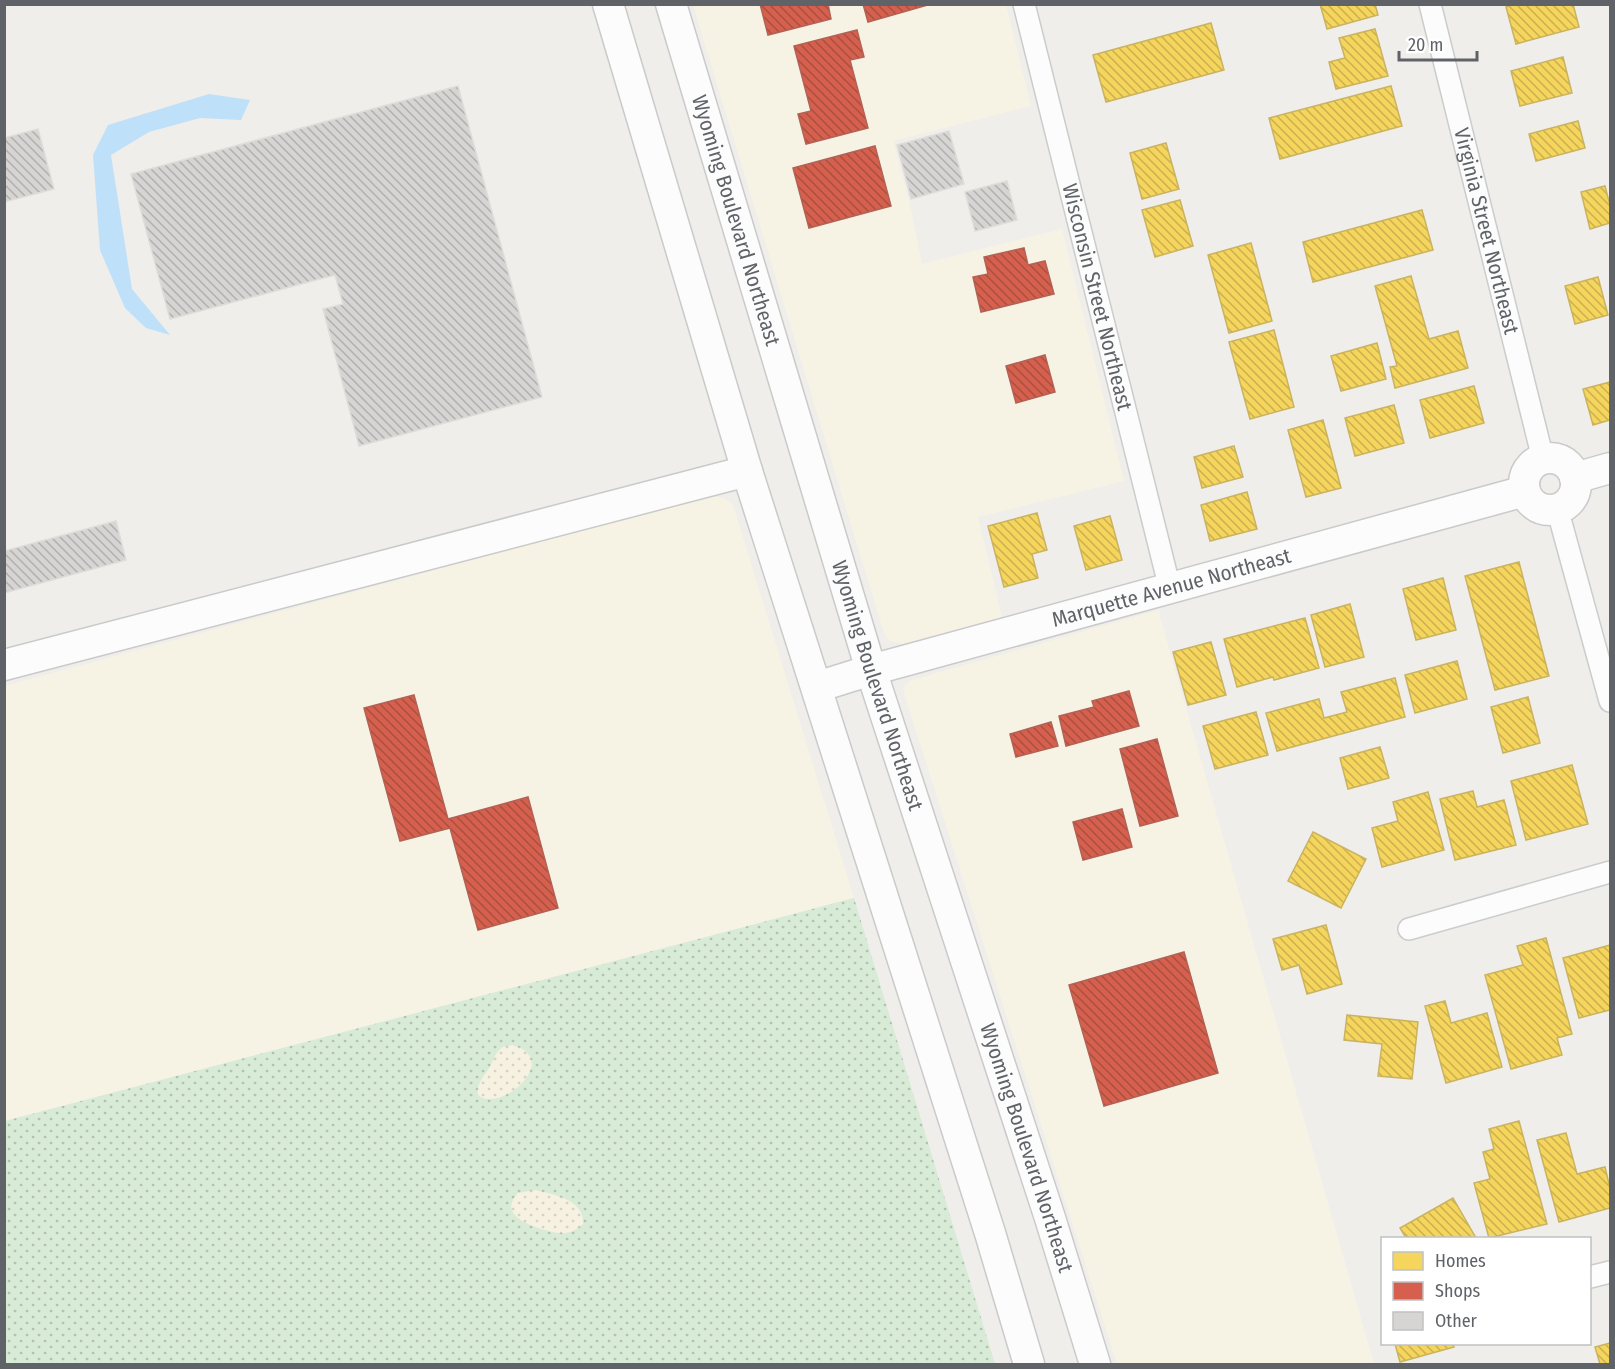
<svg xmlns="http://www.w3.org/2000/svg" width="1615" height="1369" font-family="'Fira Sans Condensed',sans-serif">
  <defs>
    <pattern id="grass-dots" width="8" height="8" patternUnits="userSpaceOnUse" patternTransform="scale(1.5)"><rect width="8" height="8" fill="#d8ebd6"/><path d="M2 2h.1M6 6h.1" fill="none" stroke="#b2c2b1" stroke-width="1.8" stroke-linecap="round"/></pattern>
    <pattern id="sand-dots" width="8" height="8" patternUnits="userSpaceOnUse" patternTransform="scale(1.5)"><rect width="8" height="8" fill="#f6f1e1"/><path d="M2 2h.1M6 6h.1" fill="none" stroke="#d5d1c4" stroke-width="1.8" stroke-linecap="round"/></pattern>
    <pattern id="homes-back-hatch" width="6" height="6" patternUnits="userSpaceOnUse" patternTransform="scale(1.5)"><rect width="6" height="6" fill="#f6d55c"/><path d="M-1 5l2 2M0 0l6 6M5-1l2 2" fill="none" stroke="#cab050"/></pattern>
    <pattern id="shops-back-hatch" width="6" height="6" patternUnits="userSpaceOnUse" patternTransform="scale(1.5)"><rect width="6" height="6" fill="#d6604d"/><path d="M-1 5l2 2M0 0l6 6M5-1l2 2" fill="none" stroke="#a85042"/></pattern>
    <pattern id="building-back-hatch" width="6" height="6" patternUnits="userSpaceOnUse" patternTransform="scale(1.5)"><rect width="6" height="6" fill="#d6d5d3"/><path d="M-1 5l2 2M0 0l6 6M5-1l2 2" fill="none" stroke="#b1b0af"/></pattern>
  </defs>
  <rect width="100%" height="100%" fill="#efeeea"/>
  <g fill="#f7f3e4">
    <polygon points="693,5 1006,5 1031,106 893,141 909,200 922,264 1062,229 1124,481 978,517 1002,617 903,644 889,641 884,633"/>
    <polygon points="709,496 724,498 733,505 854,898 5,1121 5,686"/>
    <polygon points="1159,610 1160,617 1374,1364 1117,1364 904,693 905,685 912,680"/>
  </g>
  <polygon fill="url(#grass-dots)" points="854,898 995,1364 5,1364 5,1121"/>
  <g fill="url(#sand-dots)">
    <path d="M512,1045c43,11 6,53 -21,54 -24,1 -10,-20 -3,-29 5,-8 7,-18 15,-23 3,-1 6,-1 9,-2z"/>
    <path d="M535,1190c18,4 50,10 48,34 -5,4 -10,8 -17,9 -11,2 -45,-9 -52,-19 -6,-7 -1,-16 4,-21z"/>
  </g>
  <polygon fill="#bfe0f9" points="209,94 250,100 241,120 200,118 149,132 111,155 132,289 170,335 146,328 125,308 100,250 93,155 108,125"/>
  <g fill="url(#homes-back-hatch)" stroke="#c9b360" stroke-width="1.5">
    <polygon points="1320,4 1375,4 1378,15 1327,29"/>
    <polygon points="1514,4 1573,4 1579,27 1516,44 1506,7"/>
    <polygon points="1211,23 1224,70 1106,102 1093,55"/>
    <polygon points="1375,29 1388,76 1336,89 1329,62 1345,58 1339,38"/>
    <polygon points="1563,57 1572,93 1520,106 1511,71"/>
    <polygon points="1391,86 1402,126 1280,159 1269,118"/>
    <polygon points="1578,121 1585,148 1536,161 1529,134"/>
    <polygon points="1166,143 1179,189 1142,199 1130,153"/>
    <polygon points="1605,186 1610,205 1610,223 1590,229 1581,192"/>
    <polygon points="1180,200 1193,246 1155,257 1142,210"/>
    <polygon points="1422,210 1433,250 1313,282 1303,242"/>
    <polygon points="1251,243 1272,321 1229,333 1208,255"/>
    <polygon points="1411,276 1429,339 1458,331 1468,368 1395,388 1390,367 1397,366 1375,286"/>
    <polygon points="1598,277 1608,315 1575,324 1565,286"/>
    <polygon points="1274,330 1294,407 1250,419 1229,342"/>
    <polygon points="1377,343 1386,379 1341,391 1331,356"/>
    <polygon points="1610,382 1610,420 1593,425 1583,389"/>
    <polygon points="1474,386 1484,423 1430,438 1420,400"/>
    <polygon points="1394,405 1404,443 1355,456 1345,418"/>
    <polygon points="1323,420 1341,488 1306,497 1288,430"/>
    <polygon points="1234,446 1243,477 1202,488 1194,457"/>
    <polygon points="1247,492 1257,529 1210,541 1201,505"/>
    <polygon points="1037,513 1047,550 1032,554 1038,578 1004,587 988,526"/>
    <polygon points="1110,516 1122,560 1086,570 1074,526"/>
    <polygon points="1519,562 1549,676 1495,690 1465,576"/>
    <polygon points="1443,578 1456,630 1416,640 1403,589"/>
    <polygon points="1350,604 1364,657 1325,667 1311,615"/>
    <polygon points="1305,618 1319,668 1274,680 1273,677 1237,687 1224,639"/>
    <polygon points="1211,642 1226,695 1188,705 1173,652"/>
    <polygon points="1457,661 1467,699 1415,713 1405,675"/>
    <polygon points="1395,678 1405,717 1277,751 1266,713 1319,699 1324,718 1347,712 1341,692"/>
    <polygon points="1528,697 1540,743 1503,753 1491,707"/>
    <polygon points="1256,712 1268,755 1215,769 1203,726"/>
    <polygon points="1380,747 1389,778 1348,789 1340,758"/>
    <polygon points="1572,765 1588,824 1526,840 1511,781"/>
    <polygon points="1473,791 1477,807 1504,800 1516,845 1455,860 1440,799"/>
    <polygon points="1428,792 1444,850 1382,867 1372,828 1398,821 1393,802"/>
    <polygon points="1313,832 1366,859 1341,908 1288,881"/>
    <polygon points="1326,925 1342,984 1307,994 1299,965 1282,970 1273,939"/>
    <polygon points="1546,938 1572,1034 1557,1038 1562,1055 1511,1069 1485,975 1523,965 1517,946"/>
    <polygon points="1610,945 1610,1010 1579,1018 1563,958"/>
    <polygon points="1445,1001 1451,1023 1487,1013 1502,1067 1446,1083 1425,1006"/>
    <polygon points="1347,1015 1418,1022 1412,1079 1378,1076 1382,1044 1344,1040"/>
    <polygon points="1519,1121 1547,1224 1489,1238 1474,1183 1490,1179 1483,1152 1494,1149 1489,1129"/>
    <polygon points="1566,1133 1577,1174 1605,1167 1610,1188 1610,1208 1559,1222 1537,1140"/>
    <polygon points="1453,1198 1476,1238 1406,1238 1400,1228"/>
    <polygon points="1610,1343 1610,1364 1600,1364 1595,1347"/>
    <polygon points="1395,1344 1453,1344 1454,1347 1400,1362"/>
  </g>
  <g fill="url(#shops-back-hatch)" stroke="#b26155" stroke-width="1.5">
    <polygon points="760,4 828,4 831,19 768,35"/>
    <polygon points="863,4 931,4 868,22"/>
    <polygon points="857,30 864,57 850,60 868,128 806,144 798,114 811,111 794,46"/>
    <polygon points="875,146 891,206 809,228 793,168"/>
    <polygon points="1024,248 1028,265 1045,261 1054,294 981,312 973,277 988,274 984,257"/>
    <polygon points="1045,355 1055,392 1016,403 1006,366"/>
    <polygon points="1129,691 1139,726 1066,746 1059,716 1094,707 1092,701"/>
    <polygon points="414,695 448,819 528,797 558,908 478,930 450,828 400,841 364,708"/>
    <polygon points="1051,722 1058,746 1016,757 1010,734"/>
    <polygon points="1157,739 1178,816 1140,826 1120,749"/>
    <polygon points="1122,809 1132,847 1083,860 1073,822"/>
    <polygon points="1184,952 1218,1073 1104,1106 1069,985"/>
  </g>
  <g fill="url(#building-back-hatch)" stroke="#deddd9" stroke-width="1.5">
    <polygon points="458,86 542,397 359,446 323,309 343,304 335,275 170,319 131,174"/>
    <polygon points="38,129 54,189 4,202 4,138"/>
    <polygon points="949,131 964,184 911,199 897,145"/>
    <polygon points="1007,181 1017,220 975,231 965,192"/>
    <polygon points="116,521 126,560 4,593 4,551"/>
  </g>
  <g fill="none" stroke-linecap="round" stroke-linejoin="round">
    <defs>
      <g id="street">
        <path id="s1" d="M1024,4l146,585"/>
        <path id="s2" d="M1430,4l113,455"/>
        <polyline points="1557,508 1610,701"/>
        <polyline points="1409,929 1610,872"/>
        <polyline points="1590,1277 1610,1272"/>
      </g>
      <g id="secondary">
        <polyline points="608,4 747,471 990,1233 1029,1364"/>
        <path id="s3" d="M671,4l200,666 179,548 45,146"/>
        <circle cx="1550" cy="484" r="26"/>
        <polyline points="1575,478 1610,468"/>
        <polyline points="4,665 747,471"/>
        <path id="s4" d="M817,687l54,-17 654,-179"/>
      </g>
    </defs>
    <use href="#street" stroke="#cbcccc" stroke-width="24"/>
    <use href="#secondary" stroke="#cacacb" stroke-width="33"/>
    <use href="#street" stroke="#fdfcfc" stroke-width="21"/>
    <use href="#secondary" stroke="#fdfcfc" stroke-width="30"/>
  </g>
  <g text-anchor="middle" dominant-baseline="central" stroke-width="6" stroke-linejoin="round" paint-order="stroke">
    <g font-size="21" fill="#5f6368" stroke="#fff">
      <text stroke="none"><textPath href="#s3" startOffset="226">Wyoming Boulevard Northeast</textPath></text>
      <text stroke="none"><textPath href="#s2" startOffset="234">Virginia Street Northeast</textPath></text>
      <text stroke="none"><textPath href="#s1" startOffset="302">Wisconsin Street Northeast</textPath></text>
      <text stroke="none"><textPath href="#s4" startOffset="368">Marquette Avenue Northeast</textPath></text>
      <text stroke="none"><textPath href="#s3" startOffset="712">Wyoming Boulevard Northeast</textPath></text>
      <text stroke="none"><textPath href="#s3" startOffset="1198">Wyoming Boulevard Northeast</textPath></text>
    </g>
  </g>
  <rect width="1615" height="1369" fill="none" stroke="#5f6368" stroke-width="12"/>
  <rect x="1381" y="1237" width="210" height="108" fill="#ffffff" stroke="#bfc1c3" stroke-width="1.5"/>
  <rect x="1393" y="1252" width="30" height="18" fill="#f6d55c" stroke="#bfc1c3" stroke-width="1.5"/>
  <text x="1435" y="1267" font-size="18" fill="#5f6368">Homes</text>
  <rect x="1393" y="1282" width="30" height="18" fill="#d6604d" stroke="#bfc1c3" stroke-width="1.5"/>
  <text x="1435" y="1297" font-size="18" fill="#5f6368">Shops</text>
  <rect x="1393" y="1312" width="30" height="18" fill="#d6d5d3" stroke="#bfc1c3" stroke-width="1.5"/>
  <text x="1435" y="1327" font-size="18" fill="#5f6368">Other</text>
  <path d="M1399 51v9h78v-9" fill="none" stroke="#5f6368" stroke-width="3"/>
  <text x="1408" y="51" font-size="18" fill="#5f6368" stroke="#ffffff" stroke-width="4.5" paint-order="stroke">20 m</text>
</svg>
